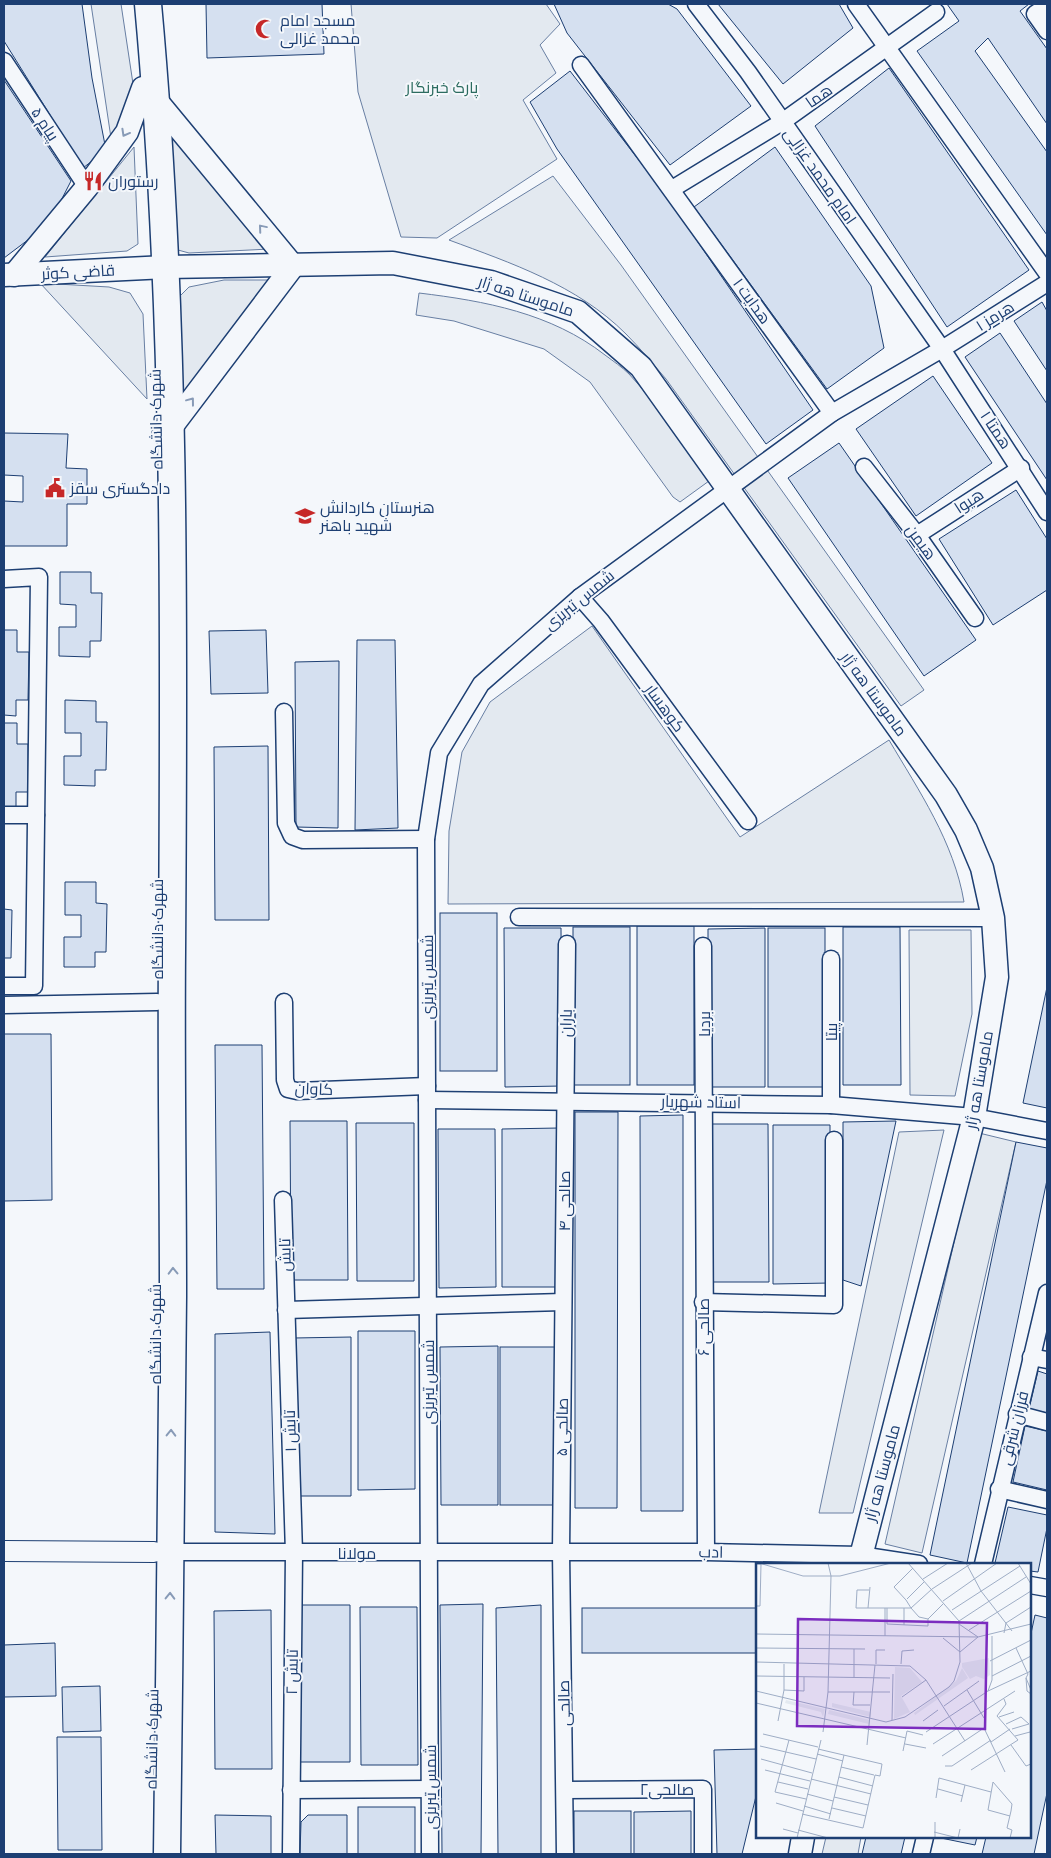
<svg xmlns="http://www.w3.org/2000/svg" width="1051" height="1858" font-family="'Public Sans',Cairo,sans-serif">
  <rect width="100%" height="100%" fill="#f4f7fb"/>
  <g fill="#e3e9f0" stroke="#687fa3">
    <polygon points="91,4 121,4 135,97 111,138"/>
    <polygon points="351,4 546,4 560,24 540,45 556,73 523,100 557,159 437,238 401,237 358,92"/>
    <polygon points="171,129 270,249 189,253 178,250 170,236"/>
    <polygon points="134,147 138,244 127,251 45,257"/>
    <path d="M553,176l68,89 303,425 -23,16 -235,-327c-13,-15 -26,-31 -40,-45 -49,-49 -115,-71 -177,-94z"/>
    <polygon points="224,280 268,280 173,407 171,305 189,287"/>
    <polygon points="40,283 109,287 130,293 143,314 147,399"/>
    <path d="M419,293c66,8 132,20 186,62 8,6 17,12 24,19 30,32 54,71 80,107l-29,21 -7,-5 -83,-115 -46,-33 -90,-28 -38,-6z"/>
    <path d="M592,626l148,211 149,-97c30,51 65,102 75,162l-516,2 1,-73 13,-79 28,-50z"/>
    <polygon points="909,930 971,930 972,1014 955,1096 910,1095"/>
    <polygon points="944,1130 853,1513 819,1513 899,1132"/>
    <polygon points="979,1133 1016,1142 922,1553 885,1544"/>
    <polygon points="826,1837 861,1837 858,1854 822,1854"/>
  </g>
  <g fill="#d5e0f0" stroke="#1d3f73">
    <polygon points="4,4 82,4 92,78 106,150 83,168 4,41"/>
    <polygon points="206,4 322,4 324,54 207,58"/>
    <polygon points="554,4 668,4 677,9 751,106 670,165 567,33"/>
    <polygon points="718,4 839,4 853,28 783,84"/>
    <polygon points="947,4 1029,4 1020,11 1047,49 1047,124 988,38 975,51 1047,152 1047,235 917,51 959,21"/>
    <polygon points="889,68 1029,270 947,327 815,126"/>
    <polygon points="570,71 665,194 813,410 766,444 557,149 530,102"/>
    <polygon points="4,80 71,181 49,224 4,258"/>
    <polygon points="775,147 871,286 884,348 827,389 694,207"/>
    <polygon points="1042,302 1047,311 1047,371 1014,321"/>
    <polygon points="1000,333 1047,404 1047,480 965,357"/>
    <polygon points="933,376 992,463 916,516 856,429"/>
    <polygon points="4,433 68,434 66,468 87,469 87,504 67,504 67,546 4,546 4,501 23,502 23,476 4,475"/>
    <polygon points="839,443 976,640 924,676 788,478"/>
    <polygon points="1016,490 1047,539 1047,590 993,625 939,539"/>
    <polygon points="60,572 91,572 91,593 102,593 101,641 90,641 90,657 59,656 59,627 76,627 76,605 60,604"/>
    <polygon points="4,630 17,630 17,652 29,652 28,700 16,700 16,716 4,715"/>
    <polygon points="266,630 268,693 211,694 209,631"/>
    <polygon points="357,640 395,640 398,828 355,830"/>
    <polygon points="339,661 338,828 296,827 295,662"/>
    <polygon points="65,700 96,701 96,722 107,722 106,770 95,770 95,786 64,785 64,756 81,756 81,733 65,733"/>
    <polygon points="4,723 17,723 17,744 28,744 28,792 16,792 16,808 4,808"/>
    <polygon points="268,746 269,920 215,920 214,747"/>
    <polygon points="65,882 96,882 96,903 107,904 106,952 95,952 95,967 64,967 64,937 81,937 81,915 65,915"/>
    <polygon points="4,909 12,910 11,958 4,958"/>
    <rect x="440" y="913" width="57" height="158"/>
    <rect x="637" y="926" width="57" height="159"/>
    <rect x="573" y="927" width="57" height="158"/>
    <polygon points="843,927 900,927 901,1085 843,1085"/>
    <polygon points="504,928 561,928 562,1086 505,1087"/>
    <polygon points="765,928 765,1087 708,1087 708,929"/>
    <rect x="768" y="928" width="57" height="159"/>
    <polygon points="1047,987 1047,1108 1023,1103"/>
    <polygon points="4,1034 51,1034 52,1200 4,1201"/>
    <polygon points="215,1045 262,1045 264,1289 217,1289"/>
    <polygon points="575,1112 618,1112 617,1508 575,1508"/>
    <polygon points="683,1115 683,1511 641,1511 640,1116"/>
    <polygon points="290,1121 347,1121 348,1280 291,1280"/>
    <polygon points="896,1121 861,1286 843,1280 843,1122"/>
    <polygon points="356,1123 414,1123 414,1281 357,1281"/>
    <polygon points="711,1124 768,1124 769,1282 712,1282"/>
    <polygon points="773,1125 830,1125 830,1283 773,1284"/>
    <polygon points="559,1128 560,1287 502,1287 502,1129"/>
    <polygon points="438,1129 495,1129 496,1287 439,1288"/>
    <polygon points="1016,1142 1047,1148 1047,1180 967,1563 930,1555"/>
    <polygon points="358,1331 415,1331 415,1489 358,1490"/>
    <polygon points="270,1332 275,1534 215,1532 215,1334"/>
    <polygon points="351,1337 351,1496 294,1496 294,1338"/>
    <polygon points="498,1346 498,1505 441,1505 440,1347"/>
    <rect x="500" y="1347" width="57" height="158"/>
    <polygon points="1038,1371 1047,1374 1047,1413 1029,1409"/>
    <polygon points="1025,1426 1047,1431 1047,1490 1013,1482"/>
    <polygon points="1008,1507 1047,1515 1047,1528 1038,1572 1030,1571 1030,1564 995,1563"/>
    <polygon points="483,1604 481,1854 442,1854 440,1605"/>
    <polygon points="299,1605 350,1605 350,1762 298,1762"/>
    <polygon points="541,1605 541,1854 498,1854 496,1608"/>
    <polygon points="360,1607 417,1607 418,1765 361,1765"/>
    <rect x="582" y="1608" width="175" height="45"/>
    <polygon points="271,1610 272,1769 215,1769 214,1611"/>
    <polygon points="1035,1615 1047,1618 1047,1793 1034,1854 982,1854 986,1837 1030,1837 1030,1638"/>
    <polygon points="55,1643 56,1696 4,1697 4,1645"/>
    <polygon points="100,1686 101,1731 63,1732 62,1687"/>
    <polygon points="57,1737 101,1737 102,1850 58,1850"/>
    <polygon points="757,1749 757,1792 742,1854 717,1854 714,1750"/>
    <rect x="358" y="1807" width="57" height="47"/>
    <rect x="574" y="1811" width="57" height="43"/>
    <polygon points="691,1811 691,1854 634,1854 634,1812"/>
    <polygon points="215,1815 271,1816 271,1854 216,1854"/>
    <polygon points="308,1815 347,1815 347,1854 300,1854 301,1822"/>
    <polygon points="866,1837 905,1837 901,1854 862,1854"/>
    <polygon points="936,1837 977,1837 975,1845"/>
  </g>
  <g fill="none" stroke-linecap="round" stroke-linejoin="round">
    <defs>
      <g id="minor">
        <polyline points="696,4 748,72 942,349 1047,512"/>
        <polyline points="856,4 1047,273"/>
        <polyline points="1047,6 1035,14 1047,31"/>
        <polyline points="4,61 87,187"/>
        <polyline points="581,65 832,413"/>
        <polyline points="672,189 782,122 936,12"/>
        <polyline points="864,467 917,535 975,618"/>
        <polyline points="917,535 1021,468"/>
        <polyline points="4,579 39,577 34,986 4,986"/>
        <polyline points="580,597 601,621 748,821"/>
        <polyline points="284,712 286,823 292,836 303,840 426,839"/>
        <polyline points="4,815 36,815"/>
        <polyline points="519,917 993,918"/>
        <polyline points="703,946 706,1552"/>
        <polyline points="831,959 831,1105"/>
        <polyline points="284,1002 285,1080 288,1089 297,1091 427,1086"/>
        <polyline points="4,1005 157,1002"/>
        <polyline points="427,1100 831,1105 974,1117 1047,1131"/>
        <polyline points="283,1200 294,1553 291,1854"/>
        <polyline points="703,1302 834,1305 834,1140"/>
        <polyline points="286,1310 563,1302"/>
        <polyline points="1031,1357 1047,1360"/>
        <polyline points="1017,1414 1047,1422"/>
        <polyline points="999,1489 1047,1500"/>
        <polyline points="163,1552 706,1552 860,1555 919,1564"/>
        <polyline points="983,1564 1047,1293"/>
        <polyline points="1030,1585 1047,1588"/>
        <polyline points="291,1790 430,1789"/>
        <polyline points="566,1790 703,1789 703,1854"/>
        <polyline points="430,1854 426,839 439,753 481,684 580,597 832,413 942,349 1047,283"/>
        <polyline points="565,1854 561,1552 567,944"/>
        <polyline points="921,1854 925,1837"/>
      </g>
      <polyline id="tertiary" points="4,1551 154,1552"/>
      <g id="secondary">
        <polyline points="4,275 166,267 393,263 491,282 578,312 641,367 946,795 966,830 982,868 993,918 997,977 974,1117 859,1564"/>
        <polyline points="14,275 87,187 127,132 143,88 155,99 293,266 169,430 164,433"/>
        <polyline points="800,1854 803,1837"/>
      </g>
      <path id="primary" d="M148,4c29,315 26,632 24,948 -1,115 1,229 1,344 -1,186 -4,372 -6,558"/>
    </defs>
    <use href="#minor" stroke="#1d3f73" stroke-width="19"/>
    <use href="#tertiary" stroke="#1d3f73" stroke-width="22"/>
    <use href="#secondary" stroke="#1d3f73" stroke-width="25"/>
    <use href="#primary" stroke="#1d3f73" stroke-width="29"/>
    <use href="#minor" stroke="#f4f7fb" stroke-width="16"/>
    <use href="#tertiary" stroke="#f4f7fb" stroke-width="20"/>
    <use href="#secondary" stroke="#f4f7fb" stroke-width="22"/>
    <use href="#primary" stroke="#f4f7fb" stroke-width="26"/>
  </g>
  <defs><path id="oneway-chevron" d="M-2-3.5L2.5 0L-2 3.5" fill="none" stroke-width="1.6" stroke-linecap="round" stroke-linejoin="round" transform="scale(1.25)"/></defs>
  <g stroke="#889bb7">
    <use href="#oneway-chevron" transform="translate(125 133) rotate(119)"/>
    <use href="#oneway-chevron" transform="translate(262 228) rotate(-130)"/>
    <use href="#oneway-chevron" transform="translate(191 401) rotate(-53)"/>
    <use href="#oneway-chevron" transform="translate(173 1271) rotate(-91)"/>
    <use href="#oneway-chevron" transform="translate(171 1433) rotate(-89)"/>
    <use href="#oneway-chevron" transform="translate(170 1596) rotate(-89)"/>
  </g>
  <defs>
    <symbol id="mosque-bare" viewBox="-9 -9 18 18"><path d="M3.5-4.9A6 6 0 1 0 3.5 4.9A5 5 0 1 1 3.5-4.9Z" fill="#c62828" stroke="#f4f7fb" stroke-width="2.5" paint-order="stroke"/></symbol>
    <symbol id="restaurant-bare" viewBox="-9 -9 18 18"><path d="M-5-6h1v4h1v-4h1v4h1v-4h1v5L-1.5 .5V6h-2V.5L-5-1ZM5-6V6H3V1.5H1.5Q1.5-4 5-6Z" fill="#c62828" stroke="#f4f7fb" stroke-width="2.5" paint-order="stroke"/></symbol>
    <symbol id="civic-bare" viewBox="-9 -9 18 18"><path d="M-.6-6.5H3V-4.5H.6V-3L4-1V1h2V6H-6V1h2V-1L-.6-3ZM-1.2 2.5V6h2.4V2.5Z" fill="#c62828" stroke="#f4f7fb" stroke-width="2.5" paint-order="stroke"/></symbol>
    <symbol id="school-bare" viewBox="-9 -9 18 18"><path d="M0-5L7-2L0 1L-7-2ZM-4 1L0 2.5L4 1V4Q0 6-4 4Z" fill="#c62828" stroke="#f4f7fb" stroke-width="2.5" paint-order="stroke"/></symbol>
  </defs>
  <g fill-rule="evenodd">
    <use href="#mosque-bare" x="251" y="15" width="28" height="28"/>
    <use href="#restaurant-bare" x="79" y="167" width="28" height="28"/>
    <use href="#civic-bare" x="41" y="474" width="28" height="28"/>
    <use href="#school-bare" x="291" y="502" width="28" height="28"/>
  </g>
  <g text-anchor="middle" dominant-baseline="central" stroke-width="4" stroke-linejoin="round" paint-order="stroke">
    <g font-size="16" fill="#1d3f73" stroke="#f4f7fb" text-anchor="start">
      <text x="280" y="20">مسجد امام<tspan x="280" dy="18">محمد غزالی</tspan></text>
      <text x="108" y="181">رستوران</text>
      <text x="70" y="488">دادگستری سقز</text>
      <text x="320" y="507">هنرستان کاردانش<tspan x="320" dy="18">شهید باهنر</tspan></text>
    </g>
    <g font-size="16" fill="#2c6c60" stroke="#f4f7fb">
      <text x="442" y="87">پارک خبرنگار</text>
    </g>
    <g font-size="16" fill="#1d3f73" stroke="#f4f7fb">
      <text transform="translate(819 96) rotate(-35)">هما</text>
      <text transform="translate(45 124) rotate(57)">پیام ۵</text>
      <text transform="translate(820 176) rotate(55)">امام محمد غزالی</text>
      <text transform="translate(78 272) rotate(-3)">قاضی کوثر</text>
      <text transform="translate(526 296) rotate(18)">ماموستا هه ژار</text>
      <text transform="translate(752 301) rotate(54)">هدایت ۱</text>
      <text transform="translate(995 316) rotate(-32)">هرمز ۱</text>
      <text transform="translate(156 419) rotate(-91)">شهرک دانشگاه</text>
      <text transform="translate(996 430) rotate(56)">همتا ۱</text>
      <text transform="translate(969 501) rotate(-33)">هیوا</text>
      <text transform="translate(921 542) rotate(54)">هیمن</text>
      <text transform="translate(579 600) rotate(-39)">شمس تبریزی</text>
      <text transform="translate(874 694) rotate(54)">ماموستا هه ژار</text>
      <text transform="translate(665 708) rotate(54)">کوهسار</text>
      <text transform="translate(157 929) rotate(-90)">شهرک دانشگاه</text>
      <text transform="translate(427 977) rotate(-90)">شمس تبریزی</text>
      <text transform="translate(566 1023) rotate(-89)">باران</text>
      <text transform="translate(704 1024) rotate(-90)">بردیا</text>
      <text transform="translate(831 1032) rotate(-90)">پیتا</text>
      <text transform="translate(979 1080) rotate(-80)">ماموستا هه ژار</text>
      <text transform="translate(314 1089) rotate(2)">کاوان</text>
      <text transform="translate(701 1102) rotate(1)">استاد شهریار</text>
      <text transform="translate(564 1201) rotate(-90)">صالحی ۴</text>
      <text transform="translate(285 1255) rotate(-91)">تابش</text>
      <text transform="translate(703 1327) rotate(-90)">صالحی ۶</text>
      <text transform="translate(155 1334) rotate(-90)">شهرک دانشگاه</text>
      <text transform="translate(428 1382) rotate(-90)">شمس تبریزی</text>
      <text transform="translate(562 1427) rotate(-89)">صالحی ۵</text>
      <text transform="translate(1014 1428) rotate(-76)">فرزان شرقی</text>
      <text transform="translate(290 1431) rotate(-92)">تابش ۱</text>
      <text transform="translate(882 1473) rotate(-75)">ماموستا هه ژار</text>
      <text transform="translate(711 1552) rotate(1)">ادب</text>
      <text x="357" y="1553">مولانا</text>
      <text transform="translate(292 1672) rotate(-89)">تابش ۲</text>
      <text transform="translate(564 1703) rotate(-91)">صالحی</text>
      <text transform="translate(152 1739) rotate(-89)">شهرک دانشگاه</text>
      <text transform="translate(430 1787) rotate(-90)">شمس تبریزی</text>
      <text x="667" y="1789">صالحی۲</text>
    </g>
  </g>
  <g transform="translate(756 1563)">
    <rect width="275" height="275" fill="#f4f7fb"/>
    <path d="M233,95l1,17 -6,4 -8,-3 -6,3 -8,-12v-4zM139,104l15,1 12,14 -21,14 9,16 -16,7zM206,105l6,10 -53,37 -1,-2 42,-32zM30,137l39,9 -2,8 -2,-5 -36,-9zM76,140l39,9v5l-39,-10zM73,147l41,10 -1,4 -41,-10z" fill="#e3e9f0"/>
    <path fill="none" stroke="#9eadc5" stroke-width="1" d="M3,0l44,13h37l51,-13M210,0l15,28 31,40M262,0l13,21M0,1h5l-1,42h-4M157,5l-19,19 12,13 5,8 8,9 9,2v7l-41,-2v-16h24l21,-19 40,-26M167,16l25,-16M113,27h-12l-1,18h31M151,36l17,-17M187,38l54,-38M112,45l2,-21M129,45v28M196,47l68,-44M172,56l15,-15M203,58l67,-44M148,62v-17M213,67l62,-39M248,70l2,-10 25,-16M0,71l222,3 53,-13M187,75l17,14 18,-15 -19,-13M0,85l109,1M260,85l12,26 -2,4M98,86v29M234,98l41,-21M0,99l154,4 16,14 39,61M120,101v-14h9M145,101l1,-13 12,-1M0,113l134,2M236,113l39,-20M28,127l20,1v-14M211,127l17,28M275,127l-5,-12 1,13 4,3M0,128l130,31 19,-5 44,-30 5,-6 6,-19 -1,-41 -51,-58M232,128l43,-20M72,129h62M98,129l-1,13h17M146,134l24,-17M0,140l150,35M188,143l35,-25M243,154l15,-5M136,157l1,-46M22,158l6,-31v-26M167,158l15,-11M250,161l15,-7 8,7 -17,5M67,169l5,-40 3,-116 -3,-13M170,169l62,-41 4,-11v-44M7,171l55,13M259,173l15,-4M33,177l-14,52 31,7M235,179l19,-13M149,181l21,4M177,181l82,-53M111,182l8,-80M255,182l15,21 5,-2M4,183l56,13M147,188l4,-20 16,4M61,191l26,7M186,193l42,-28 21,44M5,196l51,14M189,203h7l39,-26M85,204l33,8M9,207l45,11M215,207l47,-30 -21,-24 9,-12 -2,-5M83,214l34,9M55,216l60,15M22,219l30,7M182,226l25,7M51,231l26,7M78,234l34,8M180,235l3,-20 52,14M205,239l4,-17M20,240l27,8M48,243l27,8M76,245l34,8M46,251l61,14 12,-53 5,1 2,-12 -64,-15M254,253l-22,-6 5,-28 19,22 -1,7 -4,17 5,2 -2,8M73,256l15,-64M179,259v16M27,266l15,4M42,267l30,8M178,269l24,6 2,-9M41,275l24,-98"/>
    <path fill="#7b2cbf" fill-opacity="0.15" stroke="#7b2cbf" stroke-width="2.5" d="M42,56l189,4 -2,106 -188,-3z"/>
    <rect width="275" height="275" fill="none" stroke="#1d3f73" stroke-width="2.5"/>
  </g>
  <rect width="1051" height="1858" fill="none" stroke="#1d3f73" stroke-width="10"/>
</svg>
